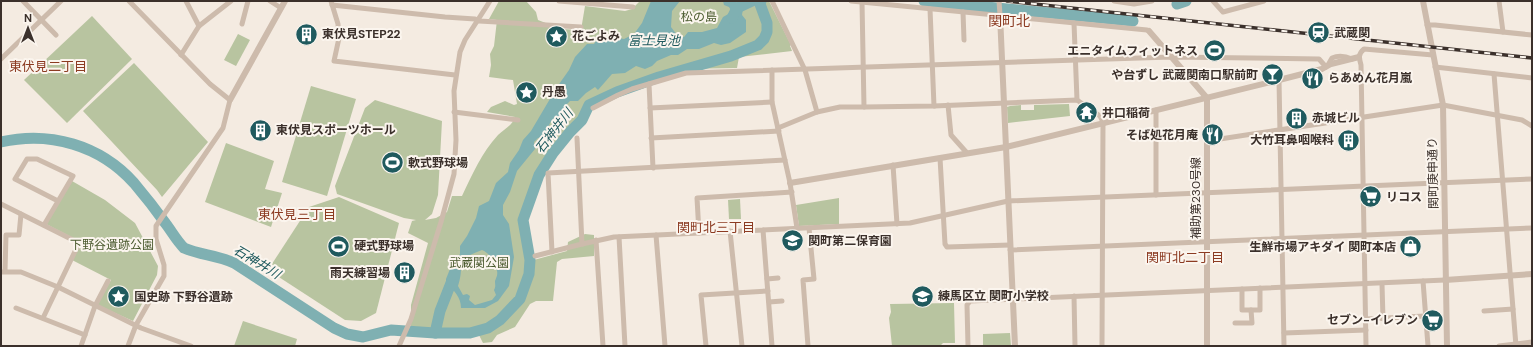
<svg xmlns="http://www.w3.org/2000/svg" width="1533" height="347" font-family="'DM Sans','Noto Sans JP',sans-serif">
  <rect width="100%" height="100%" fill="#f4ebe1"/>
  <g fill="#b8c4a0">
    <path d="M499,1h27l10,11 2,8 23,9 20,1 4,-24 40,5 7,-2 8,-8h129l22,44 -1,1 2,5 -53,6 -2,11 -57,1 -25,7 -42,15 -26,15 -7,12 -9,10 -33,43 -16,47 3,28 5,15 37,-10 1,-9 17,-8 9,1v21l-32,3 -5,3 -4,39h-17l-6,3 -15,23 -18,8 -5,7 -9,1 -7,-14h-65v-24l17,-62 -20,-10 4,-12 4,-1 -12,-2 -67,-24 -2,-8 30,-78 10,-8 67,21 -4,74 -6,19 -7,6 11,-2 11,-6 5,-16h10c10,-21 20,-44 36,-61 6,-6 15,-10 17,-18l-28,-5 4,-5 14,-6 9,4 3,-1 -4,-24 -24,-3 2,-12 -1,-11 4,-8 3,-26 -8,-1z"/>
    <polygon points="92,16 132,59 67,123 24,80"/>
    <polygon points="238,34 250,40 236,66 224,60"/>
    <polygon points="134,63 208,142 162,197 157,190 83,111"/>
    <polygon points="311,86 356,99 327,196 282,182"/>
    <polygon points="1069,104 1070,116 1008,123 1007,107 1010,106 1021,105 1021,110 1034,110 1034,105"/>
    <polygon points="226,143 274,161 265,189 282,193 271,227 205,202"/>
    <polygon points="72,181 105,200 135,223 158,266 157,275 133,321 97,305 111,280 72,260 81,242 46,224"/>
    <polygon points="339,197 399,223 376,313 361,321 345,320 268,270 309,207"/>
    <polygon points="839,198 839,224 799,226 796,205"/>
    <polygon points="740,199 741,219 729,219 728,200"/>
    <polygon points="954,303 955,343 943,343 940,346 892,346 889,318 891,312 890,304"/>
    <polygon points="243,321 297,339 295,346 234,346"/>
    <polygon points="1010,333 1011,346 983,346 983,334"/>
  </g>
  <path fill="#7fb0b2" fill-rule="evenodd" d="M651,1h29l-8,10 -1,16 6,8 7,2 4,-5h14l15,-4 6,-11 9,-5 -3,-5 -5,-2 -1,-4h13l1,4 6,4 -1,6 4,5v12l-16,11 -9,2 -7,-2 -15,6h-12l-9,6h-7l-14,6 -5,5 -7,3 -9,-3 -11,7 -13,1 -14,16 -3,-3 -9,6 -8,8h-8l-6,6 -2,12 -8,-1 -4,5 -6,14 -6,1 -4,4 1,7 -18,22 -7,21 -7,13v10l6,9 5,33 -5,29 -11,15 -13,7h-24c0,-11 -7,-18 -15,-24v-5l6,-15 8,-10v-8l7,-10 9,-18 3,-12 10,-5 7,-18 12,-11 2,-9 9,-13 4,-10 8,-9 26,-44 12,-17 6,-13 12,-13h7l3,-5 16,-2 11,2 10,-5 8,-11zM482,250c8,3 13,13 15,21 1,4 -1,7 -2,10 0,4 1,5 -1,9l2,5 -4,5 -17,5 -6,-5 1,-4 -3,-2 -4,1 -5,-9c8,-23 -6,-25 24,-36z"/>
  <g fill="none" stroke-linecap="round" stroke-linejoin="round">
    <g stroke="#7fb0b2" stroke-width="11">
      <polyline points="924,1 1133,21"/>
      <polyline points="1177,4 1186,1"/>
      <polyline points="732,18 737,8 752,1"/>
      <path d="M1,142c49,-11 99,3 133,41 11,13 22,27 32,41 6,8 11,17 18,24 16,7 33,7 50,15l100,65 13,6 16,3 28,-7 44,3h35l18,-5 12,-8 20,-21 9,-25 1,-14 -7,-40 16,-45 14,-22 17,-21 12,-12 7,-15 28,-13 42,-15 72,-21 27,-11 6,-6 3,-7v-9l-7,-19 1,-3"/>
      <polyline points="435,333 440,311 451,283"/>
    </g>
    <g stroke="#cdbbac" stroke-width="5">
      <polyline points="23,1 56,35"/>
      <polyline points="186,1 199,26"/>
      <polyline points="270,1 281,8"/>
      <polyline points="331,1 338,24 339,38 334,61 455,75"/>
      <polyline points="559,1 633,7"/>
      <polyline points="772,1 805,70 817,112"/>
      <polyline points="851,1 1147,30 1149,31"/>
      <polyline points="999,1 1000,15"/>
      <polyline points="1114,1 1134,4 1152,1"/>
      <polyline points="1213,1 1223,12 1264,1"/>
      <polyline points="1499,1 1503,32"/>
      <polyline points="862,2 864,107 934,106 1077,100 1100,116 1103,122 1102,346"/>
      <polyline points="332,5 445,17 475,19 479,21 581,27"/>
      <polyline points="930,9 934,106"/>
      <polyline points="963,12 964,40"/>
      <polyline points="1074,23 1077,100"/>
      <polyline points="242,24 248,1"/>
      <polyline points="1427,25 1435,25 1532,35"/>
      <polyline points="181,55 199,26 231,1"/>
      <polyline points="1,59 61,1"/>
      <path d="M1328,65l4,-7c7,-3 13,-2 20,1"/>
      <polyline points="1435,67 1532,78"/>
      <polyline points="772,70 772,102 790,183 797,228"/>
      <polyline points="1494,74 1516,346"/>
      <polyline points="1279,80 1284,346"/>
      <polyline points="649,84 653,168"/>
      <polyline points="948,105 951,135 967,153"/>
      <polyline points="593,108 618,95 632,89 686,73 1171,57 1319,59 1326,67"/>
      <polyline points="650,108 772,102"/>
      <polyline points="454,112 518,120"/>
      <polyline points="778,128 817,112 840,107 864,107"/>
      <polyline points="577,138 582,244"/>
      <polyline points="651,138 779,131"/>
      <polyline points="1207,141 1443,105 1522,120 1532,126"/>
      <polyline points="940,158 945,244 947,247 1010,245"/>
      <polyline points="893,165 897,224"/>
      <polyline points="1156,195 1156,110"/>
      <polyline points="1,204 79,243 43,318"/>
      <polyline points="44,225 73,176 37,159 27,159 15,179 58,201"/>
      <polyline points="763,230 772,346"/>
      <polyline points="730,231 742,346"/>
      <polyline points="699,233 697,198 792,192"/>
      <polyline points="656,235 665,346"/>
      <polyline points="619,237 625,346"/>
      <polyline points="596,240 603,346"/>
      <polyline points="1010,250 1532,228"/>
      <polyline points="552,252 548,173 785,160"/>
      <polyline points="535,256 582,244 614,237 910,223 1008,201 1532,179"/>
      <polyline points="5,271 6,235 19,235 21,214"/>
      <polyline points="1,272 21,272 58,287 141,328 191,346"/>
      <polyline points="767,279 778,278"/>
      <polyline points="1423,281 1428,346"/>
      <polyline points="1382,284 1383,319"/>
      <polyline points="1242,289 1242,310 1260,310 1260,288"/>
      <polyline points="1074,296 1075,346"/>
      <polyline points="769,302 782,301"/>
      <polyline points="16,308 85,335"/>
      <polyline points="1484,311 1513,309"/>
      <polyline points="1366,319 1425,316"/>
      <polyline points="1235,323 1252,323 1251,310"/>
      <polyline points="1284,333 1366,330"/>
      <polyline points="81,346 95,306 108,281"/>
      <polyline points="128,346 136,325 164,276 164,265 156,239 156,226 223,128 230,100 210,84 129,1"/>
      <polyline points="399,346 411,319 441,222 454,174 456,140 454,91 460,52 465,40 490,1"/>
      <polyline points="706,346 701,295 768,291"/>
      <polyline points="808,346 803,280 814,279 809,228"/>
      <polyline points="968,346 967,305 970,301 1445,280"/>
      <path d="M1366,346l-5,-281c-2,-7 -3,-11 3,-16l69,6"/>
      <polyline points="1499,346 1532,342"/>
    </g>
    <g stroke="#cdbbac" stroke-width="6">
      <polyline points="1423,1 1443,105 1447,346"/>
      <polyline points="1000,15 1015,346"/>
      <polyline points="1149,31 1207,98 1207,346"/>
      <polyline points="230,100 285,1"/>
      <polyline points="790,183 1006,147 1279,80 1322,69 1331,64 1359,57"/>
      <polyline points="1445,280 1532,274"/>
    </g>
    <defs>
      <polyline id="rail" points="1007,1 1532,58"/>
    </defs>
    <use href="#rail" stroke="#3b302b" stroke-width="3.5"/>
    <use href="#rail" stroke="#fbf5ee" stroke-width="2" stroke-dasharray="6" stroke-linecap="butt"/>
  </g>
  <defs>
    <symbol id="station-disc" viewBox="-11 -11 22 22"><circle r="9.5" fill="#1f5a5e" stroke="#fbf5ee"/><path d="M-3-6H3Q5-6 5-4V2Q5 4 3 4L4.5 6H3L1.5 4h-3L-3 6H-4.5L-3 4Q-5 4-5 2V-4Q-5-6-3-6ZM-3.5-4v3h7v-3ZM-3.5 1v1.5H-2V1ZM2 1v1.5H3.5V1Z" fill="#fff"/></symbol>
    <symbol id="building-disc" viewBox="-11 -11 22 22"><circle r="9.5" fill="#1f5a5e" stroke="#fbf5ee"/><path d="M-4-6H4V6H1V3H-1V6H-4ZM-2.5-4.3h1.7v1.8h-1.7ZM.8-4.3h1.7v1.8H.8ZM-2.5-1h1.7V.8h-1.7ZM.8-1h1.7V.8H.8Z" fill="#fff"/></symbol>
    <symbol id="sight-disc" viewBox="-11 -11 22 22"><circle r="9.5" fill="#1f5a5e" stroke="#fbf5ee"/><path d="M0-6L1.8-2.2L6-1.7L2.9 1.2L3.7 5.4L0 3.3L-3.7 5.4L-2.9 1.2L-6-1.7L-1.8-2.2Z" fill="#fff"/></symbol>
    <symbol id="stadium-disc" viewBox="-11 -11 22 22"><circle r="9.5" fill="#1f5a5e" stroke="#fbf5ee"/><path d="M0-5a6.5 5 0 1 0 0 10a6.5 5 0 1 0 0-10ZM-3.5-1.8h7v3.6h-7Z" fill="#fff"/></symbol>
    <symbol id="bar-disc" viewBox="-11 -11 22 22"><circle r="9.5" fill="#1f5a5e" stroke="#fbf5ee"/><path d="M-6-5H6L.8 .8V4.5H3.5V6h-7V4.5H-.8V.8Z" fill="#fff"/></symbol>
    <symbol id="restaurant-disc" viewBox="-11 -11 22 22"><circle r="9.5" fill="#1f5a5e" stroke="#fbf5ee"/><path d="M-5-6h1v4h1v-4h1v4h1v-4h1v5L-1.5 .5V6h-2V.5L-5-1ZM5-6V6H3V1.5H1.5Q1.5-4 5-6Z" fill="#fff"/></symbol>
    <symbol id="temple-disc" viewBox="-11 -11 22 22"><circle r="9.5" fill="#1f5a5e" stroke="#fbf5ee"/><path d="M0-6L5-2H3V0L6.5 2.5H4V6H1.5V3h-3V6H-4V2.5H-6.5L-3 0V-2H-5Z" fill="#fff"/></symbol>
    <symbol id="supermarket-disc" viewBox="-11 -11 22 22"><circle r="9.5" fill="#1f5a5e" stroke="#fbf5ee"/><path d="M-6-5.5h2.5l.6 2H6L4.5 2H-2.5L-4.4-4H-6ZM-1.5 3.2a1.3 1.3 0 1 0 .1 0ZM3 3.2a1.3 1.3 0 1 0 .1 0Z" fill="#fff"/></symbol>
    <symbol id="school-disc" viewBox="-11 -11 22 22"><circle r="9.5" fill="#1f5a5e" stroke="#fbf5ee"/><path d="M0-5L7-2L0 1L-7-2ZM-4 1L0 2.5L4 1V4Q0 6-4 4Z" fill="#fff"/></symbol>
    <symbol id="shop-disc" viewBox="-11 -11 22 22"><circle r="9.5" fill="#1f5a5e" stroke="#fbf5ee"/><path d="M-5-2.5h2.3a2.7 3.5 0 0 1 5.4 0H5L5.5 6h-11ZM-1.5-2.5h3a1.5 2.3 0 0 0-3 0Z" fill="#fff"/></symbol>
  </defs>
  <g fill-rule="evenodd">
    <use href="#station-disc" x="1306" y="20" width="25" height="25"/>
    <use href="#building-disc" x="294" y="22" width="25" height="25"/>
    <use href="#sight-disc" x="544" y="24" width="25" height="25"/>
    <use href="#stadium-disc" x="1202" y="38" width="25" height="25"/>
    <use href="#bar-disc" x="1260" y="62" width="25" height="25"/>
    <use href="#restaurant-disc" x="1300" y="66" width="25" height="25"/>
    <use href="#sight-disc" x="514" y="80" width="25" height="25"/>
    <use href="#temple-disc" x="1074" y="100" width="25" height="25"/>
    <use href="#building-disc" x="1284" y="106" width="25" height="25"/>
    <use href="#building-disc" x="248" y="118" width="25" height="25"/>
    <use href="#restaurant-disc" x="1200" y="122" width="25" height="25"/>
    <use href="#building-disc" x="1336" y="128" width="25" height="25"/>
    <use href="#stadium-disc" x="380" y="150" width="25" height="25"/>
    <use href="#supermarket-disc" x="1358" y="184" width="25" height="25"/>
    <use href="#school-disc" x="780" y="228" width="25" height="25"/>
    <use href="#stadium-disc" x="326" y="234" width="25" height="25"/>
    <use href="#shop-disc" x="1398" y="234" width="25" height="25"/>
    <use href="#building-disc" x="392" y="260" width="25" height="25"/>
    <use href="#school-disc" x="910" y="284" width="25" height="25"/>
    <use href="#sight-disc" x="106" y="284" width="25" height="25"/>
    <use href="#supermarket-disc" x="1420" y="308" width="25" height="25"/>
  </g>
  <g text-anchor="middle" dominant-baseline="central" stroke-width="4" stroke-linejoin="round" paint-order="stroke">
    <g font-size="12" fill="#4a5a2e" stroke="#fbf5ee">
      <text x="699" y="17">松の島</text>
      <text x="112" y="245">下野谷遺跡公園</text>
      <text x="479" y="263">武蔵関公園</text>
    </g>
    <g font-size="12" font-weight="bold" fill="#3b302b" stroke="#fbf5ee" text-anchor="start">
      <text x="1334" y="33">武蔵関</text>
      <text x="322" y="34">東伏見STEP22</text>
      <text x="572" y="36">花ごよみ</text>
      <text x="1198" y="51" text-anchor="end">エニタイムフィットネス</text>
      <text x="1258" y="75" text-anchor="end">や台ずし 武蔵関南口駅前町</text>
      <text x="1328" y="78">らあめん花月嵐</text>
      <text x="542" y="92">丹愚</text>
      <text x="1102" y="113">井口稲荷</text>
      <text x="1312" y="118">赤城ビル</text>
      <text x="276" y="130">東伏見スポーツホール</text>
      <text x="1198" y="135" text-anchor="end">そば処花月庵</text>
      <text x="1334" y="140" text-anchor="end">大竹耳鼻咽喉科</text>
      <text x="408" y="163">軟式野球場</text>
      <text x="1386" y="197">リコス</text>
      <text x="808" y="241">関町第二保育園</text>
      <text x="354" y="246">硬式野球場</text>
      <text x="1396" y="247" text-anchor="end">生鮮市場アキダイ 関町本店</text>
      <text x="390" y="273" text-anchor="end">雨天練習場</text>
      <text x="938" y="296">練馬区立 関町小学校</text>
      <text x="134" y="297">国史跡 下野谷遺跡</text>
      <text x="1418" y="320" text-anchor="end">セブン-イレブン</text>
    </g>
    <g font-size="12" fill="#3b302b" stroke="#fbf5ee">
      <text transform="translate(1433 173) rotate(-91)">関町庚申通り</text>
      <text transform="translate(1196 198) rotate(-90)">補助第230号線</text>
    </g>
    <g font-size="13" font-style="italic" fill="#1f5a5e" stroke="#fbf5ee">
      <text x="654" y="40">富士見池</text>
      <text transform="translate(554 131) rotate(-52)">石神井川</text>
      <text transform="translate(257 262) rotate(31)">石神井川</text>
    </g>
    <g font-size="13" fill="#8c3b22" stroke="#fbf5ee">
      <text x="48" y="66">東伏見二丁目</text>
      <text x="297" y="214">東伏見三丁目</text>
      <text x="716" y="227">関町北三丁目</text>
      <text x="1185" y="257">関町北二丁目</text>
    </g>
    <g font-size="14" fill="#8c3b22" stroke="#fbf5ee">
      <text x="1009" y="21">関町北</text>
    </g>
  </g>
  <rect width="1533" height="347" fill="none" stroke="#3b302b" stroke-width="4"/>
  <g transform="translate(28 28)" stroke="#fbf5ee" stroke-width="3" paint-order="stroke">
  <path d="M0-3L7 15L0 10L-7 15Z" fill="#3b302b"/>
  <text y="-6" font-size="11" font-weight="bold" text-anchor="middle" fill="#3b302b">N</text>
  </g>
</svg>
